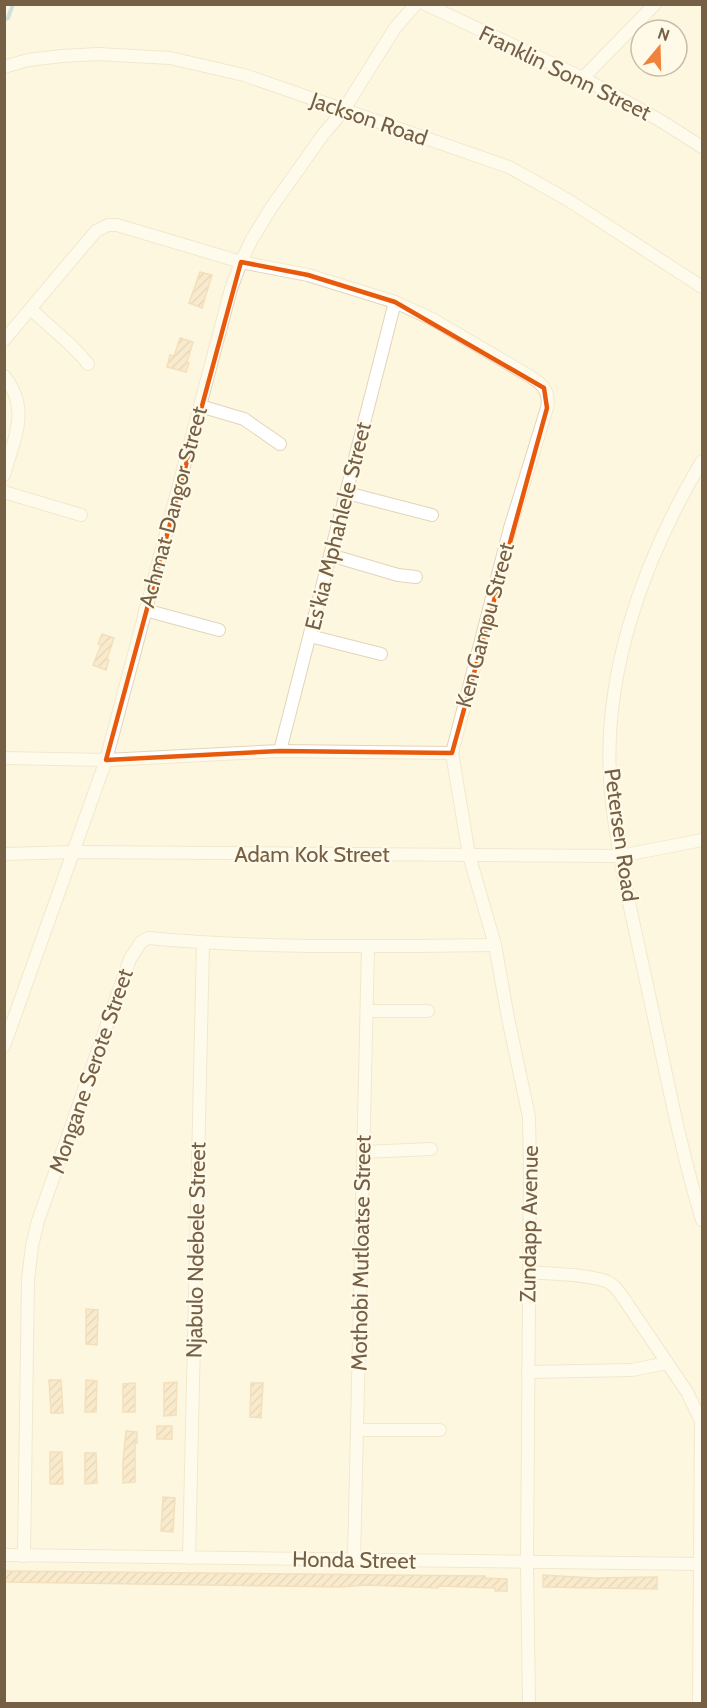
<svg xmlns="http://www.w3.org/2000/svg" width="707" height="1708" font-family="Cabin,sans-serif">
  <defs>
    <pattern id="building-hatch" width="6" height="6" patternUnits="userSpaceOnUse" patternTransform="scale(1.5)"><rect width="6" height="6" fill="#f5d9b5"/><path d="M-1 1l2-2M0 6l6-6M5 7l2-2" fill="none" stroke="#cbb395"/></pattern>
  </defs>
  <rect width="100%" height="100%" fill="#fef7df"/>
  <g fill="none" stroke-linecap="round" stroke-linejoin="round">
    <polyline stroke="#98c5da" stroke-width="4" points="4,20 8,18 13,4"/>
  </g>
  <g fill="url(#building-hatch)" stroke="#e8c294" stroke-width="1.5">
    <polygon points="200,272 212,275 202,308 189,303"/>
    <polygon points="180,338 193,342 187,362 189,363 186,372 167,367 170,355 174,356"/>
    <polygon points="102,634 114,638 107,659 109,660 106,670 93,665 101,645 98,644"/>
    <polygon points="86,1309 98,1310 97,1345 86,1344"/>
    <polygon points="49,1380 61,1380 63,1413 51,1413"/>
    <polygon points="86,1380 97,1381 96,1412 85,1412"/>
    <polygon points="177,1382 176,1415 164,1416 164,1383"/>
    <polygon points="135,1383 135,1412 123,1412 123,1384"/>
    <polygon points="251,1383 263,1383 261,1418 250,1417"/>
    <rect x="157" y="1426" width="15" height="13"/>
    <polygon points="126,1431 137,1432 137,1443 135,1442 135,1482 123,1483 123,1461"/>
    <polygon points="50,1452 62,1452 63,1484 50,1484"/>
    <polygon points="85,1453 96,1453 97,1483 85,1484"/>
    <polygon points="163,1497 175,1498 173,1532 161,1531"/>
    <polygon points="4,1571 485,1576 485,1578 507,1579 507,1591 495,1591 495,1588 438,1586 438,1588 366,1585 342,1587 4,1582"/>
    <polygon points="543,1575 594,1578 657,1577 657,1589 543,1587"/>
  </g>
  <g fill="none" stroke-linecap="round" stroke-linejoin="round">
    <defs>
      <g id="minor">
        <polyline points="425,4 583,78 661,121 702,147"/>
        <polyline points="4,67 28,60 62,56 98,54 170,58 244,75 509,167 568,200 702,287"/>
        <polyline points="583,78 655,4"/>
        <path d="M31,309c19,19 41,34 57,55"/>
        <path d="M4,340l92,-109 12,-6h9l124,37 67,13 87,27 37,17 99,58c13,8 19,16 16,31l-37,120 -58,225 17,102 26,90 13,73 21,99 1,55 -3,390 2,142"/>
        <path d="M4,376c27,33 10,62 0,99"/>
        <polyline points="200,406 244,419 280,444"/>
        <path d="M702,461c-60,101 -104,222 -90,341 7,63 23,126 36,188 17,77 31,154 54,230"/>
        <polyline points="4,492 81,515"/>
        <polyline points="347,493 432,515"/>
        <polyline points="330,555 398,575 416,577"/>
        <polyline points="145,610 219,630"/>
        <polyline points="310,636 381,654"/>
        <polyline points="280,751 395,302"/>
        <polyline points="4,758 106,760 280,751 452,753"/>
        <polyline points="4,854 74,852 620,856 702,840"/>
        <polyline points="367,1011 428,1011"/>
        <polyline points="4,1046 106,760 231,289 241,262 252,239 271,208 322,136 343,111 395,28 416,4"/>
        <polyline points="363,1152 431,1149"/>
        <path d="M529,1272c19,2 65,2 81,11 8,5 13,15 18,22l59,87 14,29 -2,283"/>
        <polyline points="528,1372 632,1370 667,1363"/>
        <polyline points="357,1430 440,1430"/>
        <polyline points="4,1555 702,1564"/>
        <path d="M24,1556l4,-277 4,-33 6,-25 92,-262 11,-17 7,-4c115,11 232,8 347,7"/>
        <polyline points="189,1558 203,943"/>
        <polyline points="354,1560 368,946"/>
      </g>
    </defs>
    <use href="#minor" stroke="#e2d4bb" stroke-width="14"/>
    <use href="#minor" stroke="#fff" stroke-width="12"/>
  </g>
  <path d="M0 0H707V1708H0ZM241,262l67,13 87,27 149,86 3,20 -95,345 -172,-2 -174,9z" fill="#fef7df" fill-opacity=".55" fill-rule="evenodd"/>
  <path fill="none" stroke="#e8590c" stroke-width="4.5" stroke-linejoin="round" d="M241,262l67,13 87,27 149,86 3,20 -95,345 -172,-2 -174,9z"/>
  <g text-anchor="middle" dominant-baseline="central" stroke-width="4.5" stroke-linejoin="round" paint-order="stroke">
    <g font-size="22" fill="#755f45" stroke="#fffae7">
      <text transform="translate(565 73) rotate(26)">Franklin Sonn Street</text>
      <text transform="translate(369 119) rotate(19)">Jackson Road</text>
      <text transform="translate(173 507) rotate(-75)">Achmat Dangor Street</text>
      <text transform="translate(338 526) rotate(-76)">Es'kia Mphahlele Street</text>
      <text transform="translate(485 625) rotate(-75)">Ken Gampu Street</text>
      <text transform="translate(621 835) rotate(82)">Petersen Road</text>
      <text x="312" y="854">Adam Kok Street</text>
      <text transform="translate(91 1071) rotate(-71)">Mongane Serote Street</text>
      <text transform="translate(529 1224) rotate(-89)">Zundapp Avenue</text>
      <text transform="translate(196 1250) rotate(-89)">Njabulo Ndebele Street</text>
      <text transform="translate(361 1253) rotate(-89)">Mothobi Mutloatse Street</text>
      <text transform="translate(354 1560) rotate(1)">Honda Street</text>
    </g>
  </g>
  <rect width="707" height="1708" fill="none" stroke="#755f45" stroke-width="12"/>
  <g transform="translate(659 48) rotate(19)"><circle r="28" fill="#fffae7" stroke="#c8bca6" stroke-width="1.5"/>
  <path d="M0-4.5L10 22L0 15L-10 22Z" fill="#f0823b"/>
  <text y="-9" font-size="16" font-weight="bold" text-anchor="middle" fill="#755f45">N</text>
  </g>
</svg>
